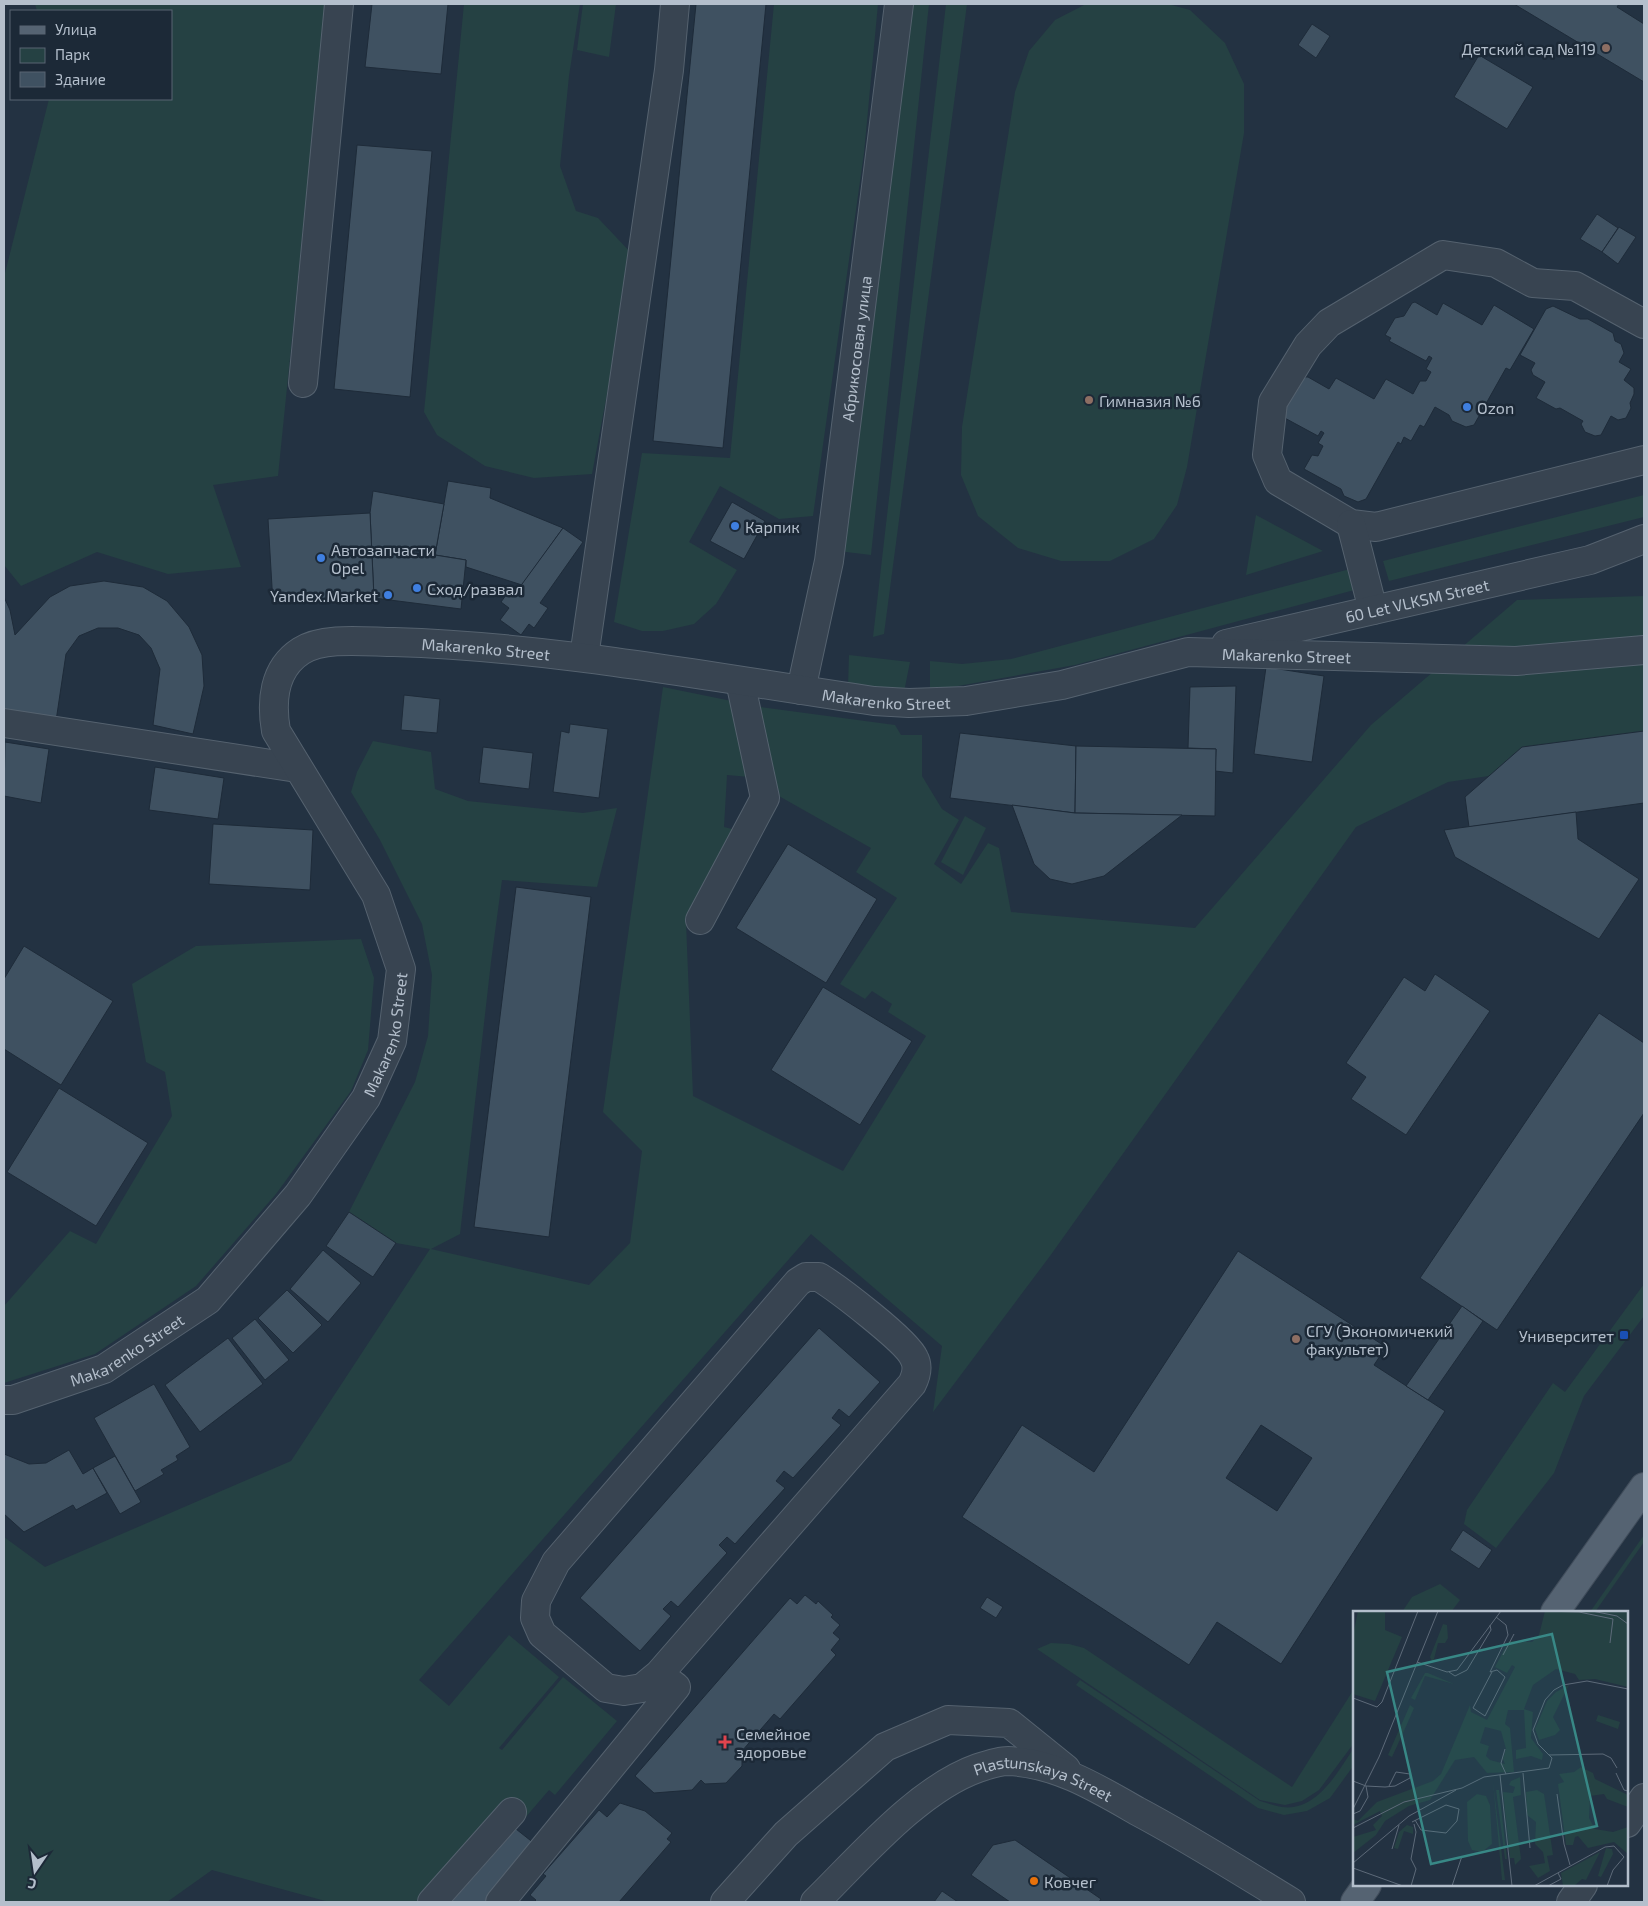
<svg xmlns="http://www.w3.org/2000/svg" width="1648" height="1906" font-family="'Exo 2',sans-serif">
  <rect width="100%" height="100%" fill="#233242"/>
  <g fill="#254143" fill-rule="evenodd">
    <polygon points="35,4 326,4 278,476 213,485 241,567 168,574 97,552 21,586 4,565 4,277 49,99 171,99 171,11 37,11"/>
    <polygon points="464,4 580,4 569,76 560,166 576,211 598,218 633,255 592,474 534,478 485,466 437,435 424,412"/>
    <polygon points="583,4 616,4 609,57 577,50"/>
    <polygon points="774,4 878,4 864,153 813,516 779,519 720,486 689,542 737,570 716,604 694,624 663,631 642,631 614,622 642,453 730,458"/>
    <polygon points="903,4 929,4 871,555 838,551"/>
    <polygon points="946,4 967,4 884,634 873,637"/>
    <polygon points="1086,4 1168,4 1190,10 1225,43 1244,84 1244,133 1187,467 1177,505 1154,539 1110,561 1061,561 1018,548 978,516 961,475 962,427 1015,92 1029,51 1055,20"/>
    <polygon points="1644,495 1644,517 1389,581 1383,561"/>
    <polygon points="1256,515 1323,551 1246,575"/>
    <polygon points="1350,569 1358,589 1075,665 930,691 930,661 962,664 1011,659"/>
    <path d="M1644,596v157l-196,29 -92,45 -306,429 -117,156 9,-66 -131,-112 -392,446 30,26 60,-71 50,42 -60,71 3,2 61,-73 54,44 -62,74 -6,-5 -96,112h-124l-117,-32 -45,32h-163v-365l41,30 246,-106 139,-212 -34,-6 -47,-31 66,-130 13,-46 4,-61 -10,-51 -42,-84 -29,-48 6,-20 16,-31 58,11 4,37 33,12 115,12 34,-5 -20,79 -95,-7 -11,82 -31,272 -29,15 158,36 41,-42 12,-92 -39,-39 60,-425 98,20 134,18 6,10h21v41l20,33 17,11 -25,44 27,20 27,-41 11,5 12,64 184,16 176,-203 146,-125zM727,775l34,3 9,13 101,57 -15,24 41,26 -57,86 25,15 7,-8 20,13 -4,8 38,24 -83,135 -150,-75 -7,-174 54,-91 -16,-4z"/>
    <polygon points="849,655 910,662 904,692 848,686"/>
    <polygon points="965,816 986,828 963,875 941,862"/>
    <polygon points="361,939 374,978 368,1050 351,1091 276,1194 196,1286 95,1354 4,1383 4,1306 70,1231 96,1244 172,1116 165,1072 146,1062 132,984 196,946"/>
    <polygon points="1644,1284 1644,1316 1584,1396 1554,1473 1496,1548 1464,1524 1467,1510 1553,1383 1565,1392"/>
    <polygon points="1644,1535 1644,1542 1595,1612 1590,1612"/>
    <polygon points="1440,1584 1460,1600 1451,1612 1402,1612 1412,1597"/>
    <polygon points="1051,1643 1069,1644 1084,1648 1292,1787 1354,1689 1354,1743 1319,1790 1302,1801 1285,1805 1260,1800 1037,1649"/>
    <path d="M1080,1680l180,121c7,2 15,5 22,6 35,5 56,-36 72,-59v17l-24,33 -23,13 -23,4 -26,-7 -182,-123z"/>
  </g>
  <g fill="#3f5161" stroke="#1e2b39" fill-rule="evenodd">
    <polygon points="372,4 448,4 441,74 365,67"/>
    <polygon points="696,4 766,4 723,448 653,441"/>
    <polygon points="1514,4 1619,4 1617,7 1644,24 1644,82"/>
    <polygon points="1312,24 1330,36 1316,58 1298,45"/>
    <polygon points="1479,55 1533,87 1507,129 1454,97"/>
    <polygon points="357,145 432,151 410,397 334,389"/>
    <polygon points="1597,214 1618,228 1602,252 1580,239"/>
    <polygon points="1619,227 1636,237 1618,264 1602,252"/>
    <polygon points="1415,302 1437,315 1443,303 1482,325 1494,305 1534,329 1510,370 1506,368 1474,425 1466,427 1452,421 1449,415 1435,407 1424,427 1420,425 1411,441 1404,437 1401,444 1398,442 1366,499 1358,502 1344,496 1341,489 1304,469 1312,455 1318,456 1323,446 1318,443 1324,433 1321,431 1318,436 1281,416 1287,392 1297,390 1304,377 1308,377 1329,389 1336,378 1374,399 1386,379 1413,394 1420,381 1426,381 1431,372 1426,369 1432,358 1429,356 1426,361 1389,341 1391,338 1385,335 1395,318 1404,316 1412,303"/>
    <polygon points="1553,306 1580,319 1588,319 1613,333 1615,341 1621,344 1624,353 1619,362 1631,369 1624,380 1634,388 1634,394 1630,403 1631,408 1626,418 1618,420 1611,416 1601,435 1595,436 1585,432 1581,424 1583,421 1560,408 1556,409 1536,398 1545,382 1533,375 1531,370 1535,363 1520,355 1546,309"/>
    <polygon points="448,481 491,488 490,498 563,528 522,585 466,567 466,560 435,555"/>
    <polygon points="373,491 444,504 435,555 466,560 461,609 374,598 370,513"/>
    <polygon points="732,502 765,521 744,559 710,541"/>
    <polygon points="370,513 374,598 273,604 268,519"/>
    <polygon points="563,528 583,542 540,603 548,608 534,628 529,624 521,635 500,620 509,608 501,602 509,591 514,595"/>
    <polygon points="104,581 143,587 167,601 189,627 202,655 204,686 193,734 153,725 160,669 151,648 139,635 118,628 98,628 79,636 66,654 56,721 4,713 4,597 10,610 15,635 50,597 70,586"/>
    <polygon points="1266,667 1324,676 1312,762 1254,754"/>
    <polygon points="1236,686 1233,773 1215,771 1216,749 1188,748 1190,687"/>
    <polygon points="404,695 440,699 437,733 401,730"/>
    <polygon points="570,724 608,729 599,798 553,792 561,731 569,733"/>
    <polygon points="1644,731 1644,803 1469,827 1465,797 1522,747"/>
    <polygon points="960,733 1076,746 1075,813 950,798"/>
    <polygon points="5,742 49,749 41,803 4,796"/>
    <polygon points="1076,746 1216,749 1215,816 1075,813"/>
    <polygon points="483,747 533,753 529,789 479,783"/>
    <polygon points="155,767 224,778 218,819 149,810"/>
    <polygon points="1012,805 1075,813 1182,815 1104,876 1072,884 1050,879 1034,864"/>
    <polygon points="1576,812 1578,839 1639,879 1599,939 1455,857 1444,830"/>
    <polygon points="213,824 313,830 310,890 209,884"/>
    <polygon points="788,844 877,899 826,983 736,928"/>
    <polygon points="516,887 591,897 549,1237 474,1227"/>
    <polygon points="24,946 113,1001 61,1085 4,1049 4,979"/>
    <polygon points="1435,974 1490,1011 1406,1135 1351,1099 1366,1077 1346,1063 1404,977 1425,991"/>
    <polygon points="823,987 912,1041 860,1125 771,1070"/>
    <polygon points="1599,1013 1644,1043 1644,1113 1497,1330 1420,1278"/>
    <polygon points="59,1088 148,1143 96,1226 7,1172"/>
    <polygon points="349,1212 396,1243 373,1277 326,1246"/>
    <polygon points="323,1250 361,1283 328,1322 290,1289"/>
    <path d="M1238,1251l148,96 -12,18 71,46 -164,253 -64,-42 -28,43 -227,-148 60,-92 72,47zM1261,1425l51,33 -35,53 -51,-33z"/>
    <polygon points="287,1290 322,1325 293,1353 258,1318"/>
    <polygon points="1462,1306 1483,1321 1428,1400 1406,1386"/>
    <polygon points="255,1319 289,1360 265,1380 232,1338"/>
    <polygon points="819,1328 880,1382 849,1417 839,1409 832,1418 841,1425 793,1478 784,1471 776,1481 785,1488 735,1544 727,1537 719,1545 727,1553 678,1607 671,1601 663,1609 671,1616 640,1651 580,1598"/>
    <polygon points="228,1338 263,1384 200,1432 165,1385"/>
    <polygon points="154,1384 190,1447 176,1456 178,1460 161,1470 164,1474 135,1491 94,1418"/>
    <polygon points="69,1450 83,1474 93,1468 107,1493 76,1510 73,1505 24,1532 4,1514 4,1454 29,1464 46,1463"/>
    <polygon points="115,1456 141,1502 120,1514 93,1468"/>
    <polygon points="1463,1530 1492,1550 1479,1569 1450,1550"/>
    <polygon points="805,1595 816,1604 818,1601 833,1615 831,1617 840,1625 833,1633 840,1639 831,1650 836,1655 780,1719 774,1714 742,1751 742,1766 726,1783 705,1784 701,1780 692,1790 654,1793 635,1776 790,1598 797,1604"/>
    <polygon points="987,1597 1003,1607 996,1618 980,1608"/>
    <polygon points="620,1803 645,1811 672,1833 667,1839 671,1842 619,1902 534,1902 536,1900 530,1895 546,1876 543,1874 599,1810 607,1817"/>
    <polygon points="516,1829 535,1844 485,1902 451,1902"/>
    <polygon points="1015,1840 1101,1899 1099,1902 1010,1902 971,1875 993,1845"/>
    <polygon points="942,1891 958,1902 934,1902"/>
  </g>
  <g fill="none" stroke-linecap="round" stroke-linejoin="round">
    <defs>
      <g id="minor">
        <polyline points="1644,324 1575,286 1533,283 1496,263 1443,255 1329,323 1308,345 1273,402 1267,455 1278,481 1351,524 1376,527 1644,460"/>
        <polyline points="303,383 339,4"/>
        <polyline points="1351,524 1373,610"/>
        <path id="s1" d="M1226,644l364,-84 54,-21"/>
        <polyline points="584,657 669,70 675,4"/>
        <path id="s2" d="M801,690l28,-129 70,-557"/>
        <polyline points="4,723 297,768"/>
        <polyline points="700,920 765,798 740,681"/>
        <path id="s3" d="M4,1400h9l91,-31 104,-69 90,-105 68,-97 26,-57 9,-72 -25,-74 -100,-164c-5,-29 -3,-62 25,-80 23,-15 68,-9 93,-9 162,5 321,36 480,59l35,2 57,-2 96,-16 126,-33 328,9 128,-11"/>
        <polyline points="1627,1823 1644,1798"/>
        <polyline points="432,1902 512,1812"/>
        <path d="M500,1902l176,-215 -17,-13 -17,14 -18,3 -18,-3 -64,-54 -7,-16 1,-17 20,-39 242,-280 8,-5h13c18,11 88,64 95,81 5,9 2,18 -2,26l-253,290"/>
        <polyline points="725,1902 786,1834 885,1747 948,1720 1009,1723 1066,1769"/>
        <path id="s4" d="M815,1902c45,-44 103,-113 163,-134 9,-3 21,-7 30,-7 48,2 89,27 129,50 53,28 103,60 154,91"/>
        <polyline points="1571,1902 1583,1885"/>
      </g>
      <g id="major">
        <polyline points="1555,1612 1644,1487"/>
        <polyline points="1355,1902 1367,1885"/>
      </g>
    </defs>
    <use href="#minor" stroke="#55626f" stroke-width="30"/>
    <use href="#major" stroke="#414d5b" stroke-width="30"/>
    <use href="#minor" stroke="#384451" stroke-width="28"/>
    <use href="#major" stroke="#556372" stroke-width="28"/>
  </g>
  <g fill="#8d6e63" stroke="#1c2937" stroke-width="2">
    <circle cx="1606" cy="48" r="5"/>
    <circle cx="1089" cy="400" r="5"/>
    <circle cx="1296" cy="1339" r="5"/>
  </g>
  <g fill="#3f7fe0" stroke="#1c2937" stroke-width="2">
    <circle cx="1467" cy="407" r="5"/>
    <circle cx="735" cy="526" r="5"/>
    <circle cx="321" cy="558" r="5"/>
    <circle cx="417" cy="588" r="5"/>
    <circle cx="388" cy="595" r="5"/>
  </g>
  <rect fill="#1a4fb4" stroke="#1c2937" stroke-width="2" x="1619" y="1330" width="10" height="10" rx="2.5"/>
  <path fill="#e0444e" stroke="#1c2937" stroke-width="2" d="M722.5 1734.5h5v5h5v5h-5v5h-5v-5h-5v-5h5z"/>
  <circle fill="#e8710a" stroke="#1c2937" stroke-width="2" cx="1034" cy="1881" r="5"/>
  <g text-anchor="middle" dominant-baseline="central" stroke-width="5" stroke-linejoin="round" paint-order="stroke">
    <g font-size="16" fill="#b4bfcc" stroke="#1c2937" text-anchor="start">
      <text x="1596" y="48" text-anchor="end">Детский сад №119</text>
      <text x="1099" y="400">Гимназия №6</text>
      <text x="1477" y="407">Ozon</text>
      <text x="745" y="526">Карпик</text>
      <text x="331" y="549">Автозапчасти<tspan x="331" dy="18">Opel</tspan></text>
      <text x="427" y="588">Сход/развал</text>
      <text x="378" y="595" text-anchor="end">Yandex.Market</text>
      <text x="1306" y="1330">СГУ (Экономичекий<tspan x="1306" dy="18">факультет)</tspan></text>
      <text x="1614" y="1335" text-anchor="end">Университет</text>
      <text x="736" y="1733">Семейное<tspan x="736" dy="18">здоровье</tspan></text>
      <text x="1044" y="1881">Ковчег</text>
    </g>
    <g font-size="16" fill="#b4bfcc" stroke="#1c2937">
      <text stroke="none"><textPath href="#s2" startOffset="346">Абрикосовая улица</textPath></text>
      <text stroke="none"><textPath href="#s1" startOffset="196">60 Let VLKSM Street</textPath></text>
      <text stroke="none"><textPath href="#s3" startOffset="1168">Makarenko Street</textPath></text>
      <text stroke="none"><textPath href="#s3" startOffset="1978">Makarenko Street</textPath></text>
      <text stroke="none"><textPath href="#s3" startOffset="1572">Makarenko Street</textPath></text>
      <text stroke="none"><textPath href="#s3" startOffset="554">Makarenko Street</textPath></text>
      <text stroke="none"><textPath href="#s3" startOffset="134">Makarenko Street</textPath></text>
      <text stroke="none"><textPath href="#s4" startOffset="281">Plastunskaya Street</textPath></text>
    </g>
  </g>
  <g transform="translate(1353 1611)">
    <rect width="275" height="275" fill="#233242"/>
    <path d="M5,0h27v19l17,7 -27,64 -22,-7v-58zM192,0h83v76l-33,-8 -16,1 -4,-6 -19,-5 -23,16 -9,24 9,3 -2,26 12,16 -1,6 -11,-4 -15,3v-9l10,-2 -2,-38h-16l-3,14 5,4 4,44 -27,1 -13,-16 -19,3 -25,40 -21,6 -24,15 -9,14 -23,18v-16l23,-7 -3,-5 9,-9 -2,-5 -27,14v-6l5,2 19,-19 56,-21 8,-7 29,-69 1,7 16,8 28,-53 -3,-2 -5,8 -12,-6 14,-26 23,1 7,-7zM132,116l16,4 5,18 -3,10 2,5 -15,-4 -4,-4 3,-10 -9,-3zM90,13l4,1 1,13 -3,5h-7l-5,20 -3,-6zM72,62h3l26,11 -29,-8 -10,24 -4,-2zM216,74l-16,32 7,13 -5,5 -16,5 -4,-11 12,-28 9,-9zM57,94l4,3 -6,14 -16,35 -4,-2zM245,104l22,7 -2,7 -22,-8zM228,156l12,6 2,6 33,16v12l-21,-8 -3,-5 -14,2 -1,22 6,11 18,3 15,-5v27l-14,-12 -26,6 -10,-12 -3,1 -2,8h-7l-8,-61 6,-2 -5,-8 15,-2zM167,166l1,18 -8,2 8,62 -6,6 -1,-7h-4l-7,-66 10,1 2,-6 -6,-2 2,-4zM140,171l12,98h-3zM143,179h3l8,69h-2zM184,179l7,4 9,61 -6,1 3,15 -12,7 -9,-12 16,-3 -2,-11 -8,-8 1,-22 -9,-7 -1,-23zM124,183l9,2 4,9 2,39 -10,8 -10,-2 -4,-9 -1,-39zM54,214l6,2v7l-9,-3 -6,18 -4,-1 5,-16zM253,237l6,1 1,5 -12,23 -3,-1zM247,241l-14,28 -4,-1 -8,7h-11l-2,-13z" fill="#254143" fill-rule="evenodd"/>
    <path fill="none" stroke="#5d6a79" stroke-width="1" d="M191,0l35,1 34,7 -3,24M239,0l25,5 11,8M150,44l11,-21M64,51l30,10 10,-2 44,-59M96,61l6,4 12,-6 24,-40 -1,-5M137,61l7,-2 8,7 -20,39 -12,-8 19,-36M137,61l18,-37 -2,-10 -10,-8M0,87l24,9 5,-5 36,-91M152,138l-4,14 5,11M196,144l54,-1 8,4 6,10M170,162l7,75M263,162l8,17 4,1M147,164l12,111M0,170l13,5 19,1 10,-1 15,-8v-4l-14,-2 -7,14M204,183l7,50 6,21M0,198l26,-52 59,-146M0,203l7,-3 8,-14 -2,-11M59,211l34,-17 13,4 -2,12 -11,12 -25,-3 -6,-10M0,217l51,-26 58,-14 22,-11 65,-9 3,-10 -14,-14 -5,-14 12,-30 9,-10 9,-5 24,-4 41,8M39,238l7,-24M0,252l56,-47 47,-26M0,257l50,18M58,275l5,-17 -5,-10 5,-27 -2,-8M99,275l10,-30M181,275l71,-39 9,-1 10,11M195,275l13,-7 -3,-6M254,275l6,-16 11,-13"/>
    <path fill="#388886" fill-opacity="0.15" stroke="#388886" stroke-width="2.5" d="M199,23l45,192 -166,38 -44,-192z"/>
    <rect width="275" height="275" fill="none" stroke="#b4bfcc" stroke-width="2.5"/>
  </g>
  <rect width="1648" height="1906" fill="none" stroke="#b4bfcc" stroke-width="10"/>
  <rect x="10" y="10" width="162" height="90" fill="#1c2937" stroke="#596573"/>
  <rect x="20" y="26" width="25" height="8" fill="#556372" stroke="#596573"/>
  <text x="55" y="35" font-size="15" fill="#b4bfcc">Улица</text>
  <rect x="20" y="48" width="25" height="15" fill="#254143" stroke="#596573"/>
  <text x="55" y="60" font-size="15" fill="#b4bfcc">Парк</text>
  <rect x="20" y="72" width="25" height="15" fill="#3f5161" stroke="#596573"/>
  <text x="55" y="85" font-size="15" fill="#b4bfcc">Здание</text>
  <g transform="translate(35 1871) rotate(193)" stroke="#1c2937" stroke-width="4" paint-order="stroke">
  <path d="M0-4L9 19L0 12L-9 19Z" fill="#b4bfcc"/>
  <text y="-8" font-size="14" font-weight="bold" text-anchor="middle" fill="#b4bfcc">С</text>
  </g>
</svg>
